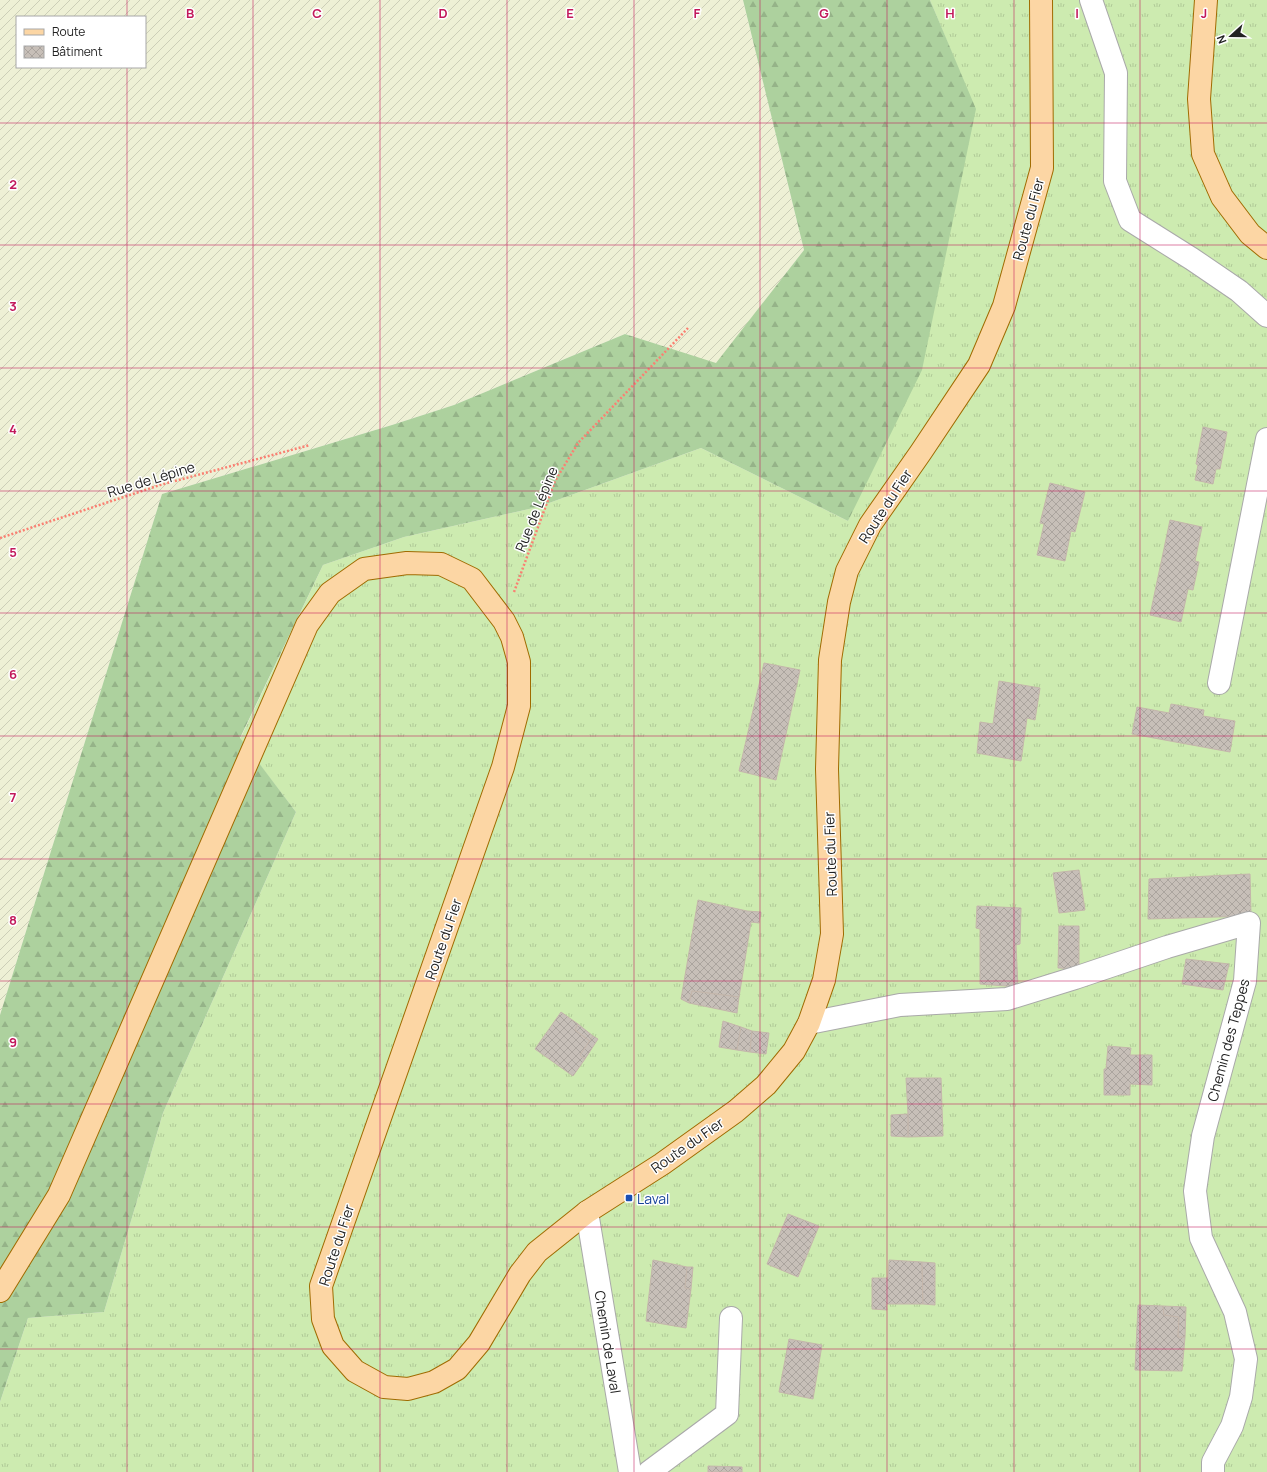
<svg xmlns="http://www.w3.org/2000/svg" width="1267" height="1472" font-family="Manrope,sans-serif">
  <defs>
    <pattern id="farmland-furrows" width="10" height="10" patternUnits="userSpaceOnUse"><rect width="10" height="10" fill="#eef0d5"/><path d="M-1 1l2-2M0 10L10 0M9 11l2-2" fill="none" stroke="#ccceb7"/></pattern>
    <pattern id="grass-tufts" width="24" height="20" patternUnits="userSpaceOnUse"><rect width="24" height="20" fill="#cdebb0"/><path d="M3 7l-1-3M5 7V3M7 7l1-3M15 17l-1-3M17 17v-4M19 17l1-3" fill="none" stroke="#b0c997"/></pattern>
    <pattern id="forest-firs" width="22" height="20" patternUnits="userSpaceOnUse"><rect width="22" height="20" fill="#add19e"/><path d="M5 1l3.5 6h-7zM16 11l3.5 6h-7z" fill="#95b388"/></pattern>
    <pattern id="building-cross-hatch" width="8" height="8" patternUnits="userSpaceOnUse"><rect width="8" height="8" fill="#c7bfb8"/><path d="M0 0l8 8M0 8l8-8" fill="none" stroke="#aba49e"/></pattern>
  </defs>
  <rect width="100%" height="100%" fill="#f2efe9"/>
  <path fill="url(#farmland-furrows)" fill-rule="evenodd" d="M0,0h743l61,250 -88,114 -91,-30 -171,71 -62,20 -230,69 -162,521zM17,17h128v50h-128z"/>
  <polygon fill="url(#grass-tufts)" points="930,0 1267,0 1267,1472 0,1472 0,1402 28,1318 104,1312 163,1113 296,812 240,739 323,565 404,537 538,507 701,448 848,521 975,109"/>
  <polygon fill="url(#forest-firs)" points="743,0 930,0 976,109 922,370 848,521 701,448 538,507 404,537 323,565 240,738 296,812 163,1113 104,1312 28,1318 0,1402 0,1015 162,494 392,425 454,405 625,334 716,363 804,250"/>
  <g fill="url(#building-cross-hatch)" stroke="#c4b6ab">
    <polygon points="1203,427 1227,432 1220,469 1216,469 1213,484 1195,480 1198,465 1196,464"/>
    <polygon points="1050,483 1085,492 1075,532 1071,531 1065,561 1037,555 1044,524 1040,523"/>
    <polygon points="1170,520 1202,527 1195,561 1199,562 1193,590 1188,589 1181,622 1150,615"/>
    <polygon points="764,663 800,670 776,780 739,771"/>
    <polygon points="999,681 1040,688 1035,720 1027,718 1021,761 977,753 980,722 993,724"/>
    <polygon points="1171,704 1204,710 1203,716 1235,721 1230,752 1132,734 1137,707 1169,713"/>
    <polygon points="1079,870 1085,910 1059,913 1053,873"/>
    <polygon points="1250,874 1251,916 1148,919 1149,879"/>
    <polygon points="698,900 747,911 761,912 759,923 751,922 739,997 692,991 689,1003 681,999"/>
    <polygon points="977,906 1021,908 1020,944 1016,945 1018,987 980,984 980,929 976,928"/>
    <polygon points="1059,926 1079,926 1079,969 1058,968"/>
    <polygon points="1186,959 1229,964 1223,990 1182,984"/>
    <polygon points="692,991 739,997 737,1013 689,1003"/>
    <polygon points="561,1012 578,1024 575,1030 590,1041 580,1055 585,1059 573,1076 535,1049"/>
    <polygon points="723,1021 741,1027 737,1050 719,1047"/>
    <polygon points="578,1024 593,1036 590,1041 575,1030"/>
    <polygon points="741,1027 752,1031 750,1052 737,1050"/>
    <polygon points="752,1031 769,1033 766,1054 750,1052"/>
    <polygon points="593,1036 598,1039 585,1059 580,1055"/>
    <polygon points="1108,1046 1131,1048 1130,1055 1152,1055 1152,1085 1130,1084 1130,1095 1104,1095 1104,1069 1106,1069"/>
    <polygon points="906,1078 941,1078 943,1136 908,1137 908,1114"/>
    <polygon points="908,1114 908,1137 891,1136 891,1115"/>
    <polygon points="788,1214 819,1226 798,1277 767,1264"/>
    <polygon points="653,1260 687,1267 685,1288 691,1289 686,1328 646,1321"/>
    <polygon points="889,1260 922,1262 923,1304 886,1304 887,1310 872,1309 872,1278 888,1278"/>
    <polygon points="922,1262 935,1263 935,1305 923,1304"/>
    <polygon points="687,1267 693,1267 691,1289 685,1288"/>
    <polygon points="1138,1305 1163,1306 1164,1315 1179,1317 1178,1337 1185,1337 1182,1371 1135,1370"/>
    <polygon points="1163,1306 1186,1307 1185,1337 1178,1337 1179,1317 1164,1315"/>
    <polygon points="789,1339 822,1345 813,1399 779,1392"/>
    <polygon points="708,1466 742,1467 742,1472 708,1472"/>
  </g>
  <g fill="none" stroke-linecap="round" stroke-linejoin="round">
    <defs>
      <g id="minor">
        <polyline points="1091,0 1116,73 1115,181 1130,220 1192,259 1239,291 1267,316"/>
        <polyline points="1219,683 1267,439"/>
        <polyline points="809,1023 900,1005 1007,999 1075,978 1167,947 1249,923 1245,981 1203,1136 1195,1191 1201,1238 1235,1312 1246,1359 1241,1397 1232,1426 1213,1462 1213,1472"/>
        <polyline points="587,1212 630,1472"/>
        <polyline points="649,1472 727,1414 731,1318"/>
      </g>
      <g id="major">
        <polyline points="1206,0 1199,99 1203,154 1222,197 1250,234 1267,248"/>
        <polyline points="0,1291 59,1195 307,625 330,593 364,569 407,563 441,564 472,579 504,621 512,637 519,662 519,706 503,767 321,1286 323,1319 333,1346 355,1371 384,1387 408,1389 434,1382 457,1369 479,1343 520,1274 537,1252 587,1212 662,1164 736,1111 766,1085 794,1051 809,1023 824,980 832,934 827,769 830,660 839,602 847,571 870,525 921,452 979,365 1004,306 1042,168 1041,0"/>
      </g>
    </defs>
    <use href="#minor" stroke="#a9a9a9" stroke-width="24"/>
    <use href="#major" stroke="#a06b00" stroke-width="24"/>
    <g stroke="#fa8072" stroke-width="2.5" stroke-dasharray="2 2" stroke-linecap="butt">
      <polyline points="0,538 160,485 310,445"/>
      <polyline points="514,592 555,481 578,443 688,328"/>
    </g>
    <use href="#minor" stroke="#fff" stroke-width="22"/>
    <use href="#major" stroke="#fcd6a4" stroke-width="22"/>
  </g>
  <path fill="none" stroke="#c2185b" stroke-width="1" stroke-opacity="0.55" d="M127,0v17M253,0v1472M380,0v1472M507,0v1472M634,0v1472M760,0v1472M887,0v1472M1014,0v1472M1140,0v1472M127,67v1405M0,123h1267M0,245h1267M0,368h1267M0,491h1267M0,613h1267M0,736h1267M0,859h1267M0,981h1267M0,1104h1267M0,1227h1267M0,1349h1267"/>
  <rect fill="#1a4fb4" stroke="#fff" stroke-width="1.5" x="625" y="1194" width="8" height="8" rx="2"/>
  <g text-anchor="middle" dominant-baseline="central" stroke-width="3" stroke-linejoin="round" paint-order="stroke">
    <g font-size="14" fill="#222" stroke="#fff">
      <text transform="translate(1028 219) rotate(-75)">Route du Fier</text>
      <text transform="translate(151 479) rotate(-17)">Rue de Lépine</text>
      <text transform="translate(885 506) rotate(-57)">Route du Fier</text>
      <text transform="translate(536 509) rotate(-68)">Rue de Lépine</text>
      <text transform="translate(830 854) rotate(-92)">Route du Fier</text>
      <text transform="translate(443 939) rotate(-71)">Route du Fier</text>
      <text transform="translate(1228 1040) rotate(-75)">Chemin des Teppes</text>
      <text transform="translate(687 1145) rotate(-35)">Route du Fier</text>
      <text transform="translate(336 1245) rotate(-72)">Route du Fier</text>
      <text transform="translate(608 1342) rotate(81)">Chemin de Laval</text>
    </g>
    <g font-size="14" fill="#164399" stroke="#fff" text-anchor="start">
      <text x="637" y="1198">Laval</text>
    </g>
  </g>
  <g font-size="13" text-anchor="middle" font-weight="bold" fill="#c2185b" stroke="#fff" stroke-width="3" stroke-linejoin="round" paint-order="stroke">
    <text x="190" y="18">B</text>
    <text x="317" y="18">C</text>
    <text x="443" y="18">D</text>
    <text x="570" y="18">E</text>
    <text x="697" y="18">F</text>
    <text x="824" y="18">G</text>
    <text x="950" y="18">H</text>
    <text x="1077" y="18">I</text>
    <text x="1204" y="18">J</text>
    <text x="13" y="189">2</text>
    <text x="13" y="311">3</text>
    <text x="13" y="434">4</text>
    <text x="13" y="557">5</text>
    <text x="13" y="679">6</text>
    <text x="13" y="802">7</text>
    <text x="13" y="925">8</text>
    <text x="13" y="1047">9</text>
  </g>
  <rect x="16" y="16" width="130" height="52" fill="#ffffff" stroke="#a7a7a7"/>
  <rect x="24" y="29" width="20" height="6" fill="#fcd6a4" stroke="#a7a7a7"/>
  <text x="52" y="36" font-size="12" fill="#222222">Route</text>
  <rect x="24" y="46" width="20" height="12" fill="url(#building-cross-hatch)" stroke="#a7a7a7"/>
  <text x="52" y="56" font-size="12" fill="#222222">Bâtiment</text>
  <g transform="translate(1231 36) rotate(249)" stroke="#ffffff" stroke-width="3" paint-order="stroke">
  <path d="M0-3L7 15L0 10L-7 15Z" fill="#222222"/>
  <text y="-6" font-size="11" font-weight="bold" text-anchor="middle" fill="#222222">N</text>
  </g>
</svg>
